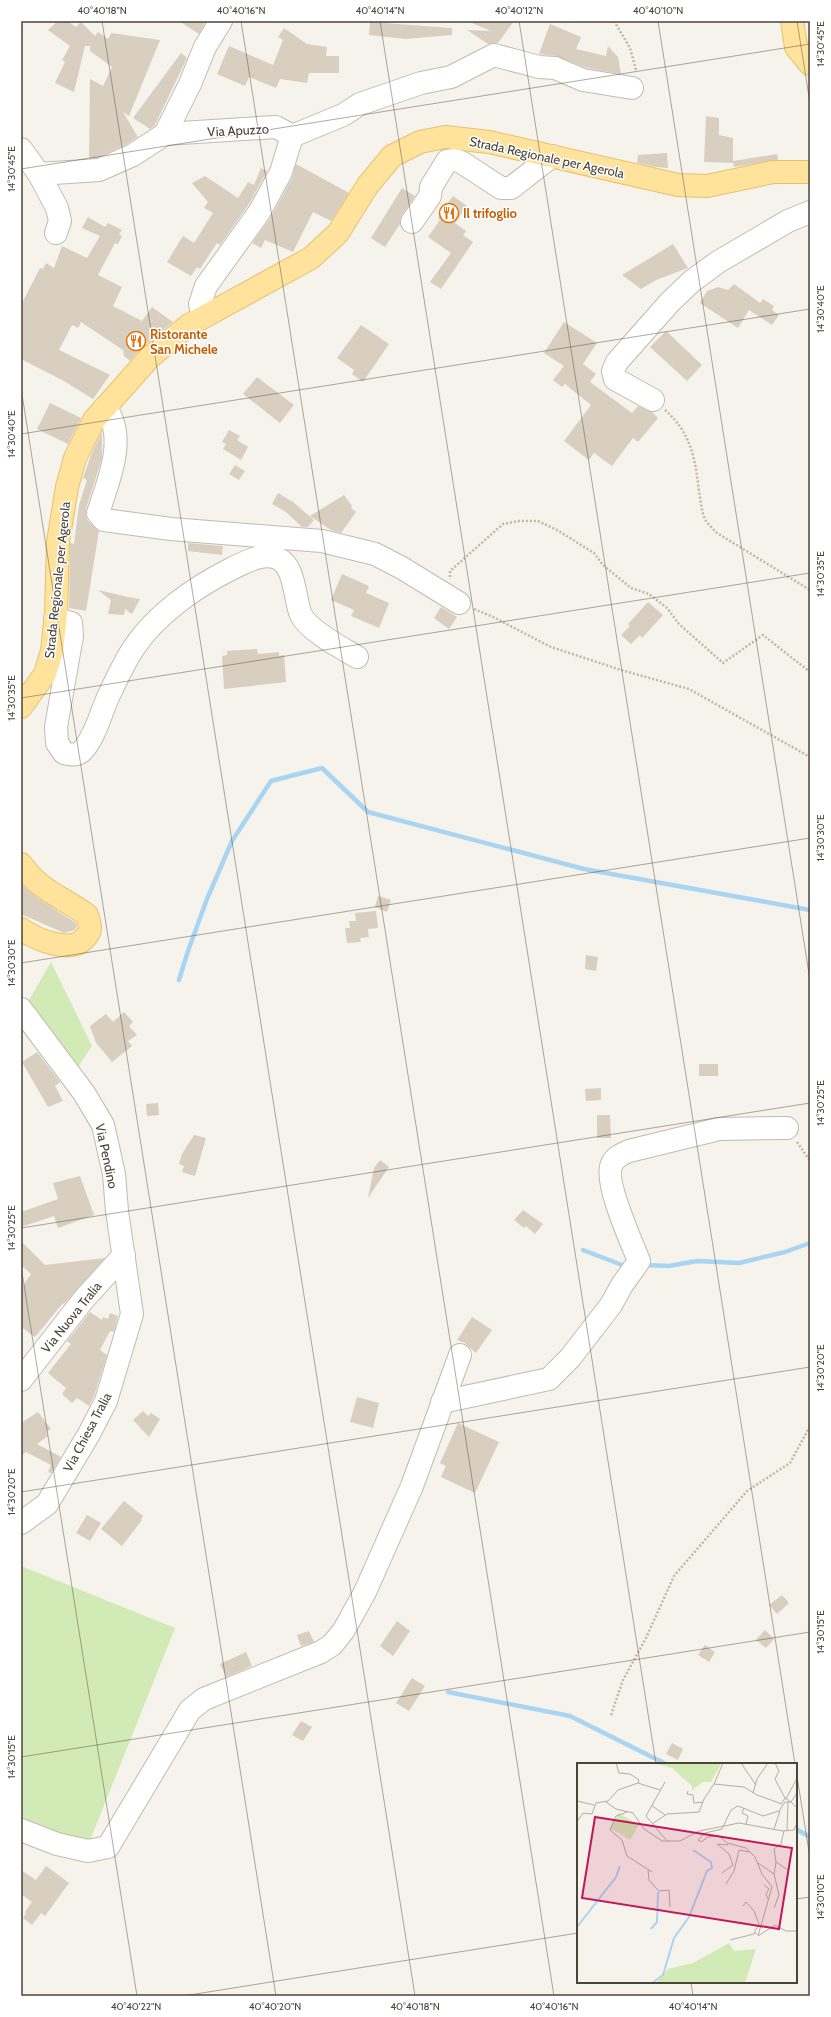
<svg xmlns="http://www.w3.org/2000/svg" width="831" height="2017" font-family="Cabin,sans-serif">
  <rect width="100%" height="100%" fill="#f6f3ec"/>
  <g fill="#d2eab5">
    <polygon points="51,962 92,1046 68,1082 21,1014"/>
    <polygon points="21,1566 175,1628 87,1848 21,1821"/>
  </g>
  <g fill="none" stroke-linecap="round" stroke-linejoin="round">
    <g stroke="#a9d4f2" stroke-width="4.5">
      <polyline points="179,980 188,951 207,899 232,841 271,781 322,768 368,812 584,869 810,910"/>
      <polyline points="583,1250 622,1265 628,1265"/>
      <polyline points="643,1265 669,1266 697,1261 739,1263 785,1252 810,1243"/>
      <polyline points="448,1692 570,1716 666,1764"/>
      <polyline points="796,1829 810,1837"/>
    </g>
  </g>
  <g fill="#d8cfc1">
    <polygon points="58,21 67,21 76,27 81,22 95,36 98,32 108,39 111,33 160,40 129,116 123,112 138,137 127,144 96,158 89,158 90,79 103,86 112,67 90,51 90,46 85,46 74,92 55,83 65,62 62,60 70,46 48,30"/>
    <polygon points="179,21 206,21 199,34"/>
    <polygon points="467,21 514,21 498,43 488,44 467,30 491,31"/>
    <polygon points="370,22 452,28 452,35 406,39 369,35"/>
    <polygon points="550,24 581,37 576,49 606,56 608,46 618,57 621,74 587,68 556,56 539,54"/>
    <polygon points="284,28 307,44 327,47 326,56 339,56 339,73 309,73 307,83 280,79 276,88 249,77 245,86 217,74 229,46 273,65 283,40 278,37"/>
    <polygon points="181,53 187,58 155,125 150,129 133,118"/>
    <polygon points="706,116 719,118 719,135 733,138 733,161 777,154 778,160 734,167 733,163 704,162"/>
    <polygon points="667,153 668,168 656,167 637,163 638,155"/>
    <polygon points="296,164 349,193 331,221 313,212 293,252 265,240 261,248 252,243 271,217 292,178"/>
    <polygon points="261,168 267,171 249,204 220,245 217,243 200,269 197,267 191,276 167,262 183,236 194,243 213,213 204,208 208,202 192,183 205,176 238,198 248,182 254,185"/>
    <polygon points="402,188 415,196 402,215 400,224 385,247 371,238"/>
    <polygon points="453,196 467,206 455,223 466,231 463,235 473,242 441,289 430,282 451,253 428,237 440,220 438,218"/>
    <polygon points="88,217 105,227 108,223 122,230 119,234 122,236 118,244 115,243 98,275 122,287 113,306 142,321 152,307 173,322 142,347 130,361 124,356 123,350 81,322 78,328 72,325 59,350 110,375 93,399 64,381 21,359 21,305 40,268 43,269 46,263 54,268 62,246 87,258 100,236 82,228"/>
    <polygon points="673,244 688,268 656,280 641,289 622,275"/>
    <polygon points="734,284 760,303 763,299 774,306 772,310 779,315 772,325 749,310 738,328 700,303 707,291 718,287 728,290"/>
    <polygon points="564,322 597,343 583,364 596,374 590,382 632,413 638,406 652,412 658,418 638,442 633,438 612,466 594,453 589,460 564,441 591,405 565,384 562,387 553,380 564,366 544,353"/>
    <polygon points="361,325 389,344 363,382 352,374 354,370 337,358"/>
    <polygon points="666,331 702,365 687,381 650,347"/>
    <polygon points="257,377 294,405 280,423 243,394"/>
    <polygon points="50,403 81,418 68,444 37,429"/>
    <polygon points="229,430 240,436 237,440 248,447 241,460 223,449 226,444 222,442"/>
    <polygon points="102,432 102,458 86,509 86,516 88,521 99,531 86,611 69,608 70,543 74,544 79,505 87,480 83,478 92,452"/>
    <polygon points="235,465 245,471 239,480 229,474"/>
    <polygon points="278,493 293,502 314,520 308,527 302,527 286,512 272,504"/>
    <polygon points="344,495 352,506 351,508 356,512 341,533 331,530 310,516"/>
    <polygon points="188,543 223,546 222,555 188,551"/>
    <polygon points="342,574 369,586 366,593 389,603 379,628 351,616 354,610 331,600"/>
    <polygon points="98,590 128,597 140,599 132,614 125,609 124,615 108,614 111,600"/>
    <polygon points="648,602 663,615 642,638 640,635 631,644 621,635 630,626 628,624"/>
    <polygon points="441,607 457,617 449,629 434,618"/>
    <polygon points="257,649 258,654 279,652 279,656 284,655 286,682 224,689 222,656 227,655 227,651"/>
    <polygon points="21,884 37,898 76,923 77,926 75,930 64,933 21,914"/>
    <polygon points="378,896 391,900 387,912 375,907"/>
    <polygon points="376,911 378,928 368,929 369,937 360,938 361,942 347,943 345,928 350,928 349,921 356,921 355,913"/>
    <polygon points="586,955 598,957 596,971 585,969"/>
    <polygon points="124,1012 133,1022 129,1026 137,1035 128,1041 132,1046 112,1062 96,1043 90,1026 106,1014 113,1022"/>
    <polygon points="37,1052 60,1082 55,1086 63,1101 48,1107 22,1062"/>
    <rect x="699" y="1064" width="19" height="12"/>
    <polygon points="601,1088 601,1100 586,1101 585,1089"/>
    <polygon points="158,1103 159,1115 147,1116 146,1104"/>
    <polygon points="597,1115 610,1115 611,1138 597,1138"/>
    <polygon points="194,1135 206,1138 195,1176 182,1172 184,1166 179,1164 182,1154"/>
    <polygon points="380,1160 389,1167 368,1198 374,1168"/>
    <polygon points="80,1176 94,1215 58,1228 54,1216 21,1227 21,1212 58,1199 53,1183"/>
    <polygon points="523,1210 543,1224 535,1234 526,1226 524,1228 514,1220"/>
    <polygon points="21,1241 45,1265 105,1258 64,1304 63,1303 35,1337 21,1327 21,1288 31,1274 21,1265"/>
    <polygon points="90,1312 102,1320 103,1317 108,1319 110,1313 118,1316 114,1332 110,1331 100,1350 107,1355 94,1396 89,1406 77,1398 72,1403 62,1394 66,1388 48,1373 71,1344 67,1341 69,1339"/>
    <polygon points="472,1317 492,1330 476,1353 465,1343 457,1340"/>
    <polygon points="357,1397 379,1403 373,1428 350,1422"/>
    <polygon points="143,1411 148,1416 151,1413 160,1419 149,1437 133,1420"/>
    <polygon points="38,1412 51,1429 46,1432 48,1436 37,1444 61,1457 51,1473 48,1472 51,1465 26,1452 21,1456 21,1423"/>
    <polygon points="458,1423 499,1442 475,1493 441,1477 446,1466 440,1463"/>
    <polygon points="124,1501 143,1516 141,1519 142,1520 122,1546 101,1529"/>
    <polygon points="87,1515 101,1523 90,1541 76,1533"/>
    <polygon points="782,1595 789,1603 777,1614 769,1605"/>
    <polygon points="397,1621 410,1631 393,1656 380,1646"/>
    <polygon points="765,1630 774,1639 766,1648 756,1640"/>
    <polygon points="309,1631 314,1642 301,1646 297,1635"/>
    <polygon points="705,1645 715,1652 709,1662 698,1655"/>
    <polygon points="246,1652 252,1666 226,1677 220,1664"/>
    <polygon points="412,1678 425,1686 409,1711 396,1703"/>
    <polygon points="301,1721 312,1727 303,1741 292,1735"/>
    <polygon points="672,1743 683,1749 678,1760 666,1754"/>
    <polygon points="46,1866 69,1883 45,1916 41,1913 32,1925 23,1918 26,1913 25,1912 32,1902 21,1894 21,1870 36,1880"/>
  </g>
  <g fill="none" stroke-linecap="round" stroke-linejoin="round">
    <defs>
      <g id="minor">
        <polyline points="165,134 190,84 205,47 221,21"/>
        <polyline points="292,136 343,115 360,104 421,83 451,77 494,55 539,67 555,68 583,80 632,88"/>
        <polyline points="21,149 39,174 99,170 133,155 165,134 276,127 292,136 281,172 260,211 206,286 200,304 203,317"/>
        <polyline points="39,174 57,208 60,221 56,233"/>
        <polyline points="412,222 430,196 431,187 447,161 455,160 461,162 501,188 511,188 552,156"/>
        <polyline points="653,400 615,379 613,371 617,362 670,302 692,281 718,262 788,221 810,212"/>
        <path d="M105,407c23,30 3,75 -7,106l6,7 67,9 151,12 53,13 27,14 57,35"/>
        <path d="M55,618l16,5 1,13 -16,91 1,16 7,10c7,2 14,3 19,-3 13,-15 18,-38 26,-55 7,-15 15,-32 24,-46 22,-34 62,-62 98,-80 13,-6 31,-17 46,-11 19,8 17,41 24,57 8,16 41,33 56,42"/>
        <polyline points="21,1009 84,1093 103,1125 114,1174 117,1211 132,1314 106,1401 89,1434 47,1504 21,1523"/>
        <polyline points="21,1380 84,1299 124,1255"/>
        <path d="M442,1402l107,-23 21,-21 41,-53 11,-20 17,-24c-7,-18 -36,-81 -27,-97 3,-7 10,-10 17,-13l90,-22 68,-1"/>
        <polyline points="21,1830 57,1844 88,1851 108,1847 190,1710 204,1699 321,1652 332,1645 344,1630 365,1592 412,1486 460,1355"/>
      </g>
      <g id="major">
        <polyline points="792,21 796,47 810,64"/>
        <polyline points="21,707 45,674 52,651 56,613 58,542 67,487 75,458 94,420 150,357 189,325 311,258 338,233 368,185 392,156 420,142 445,137 489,142 678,185 707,186 773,172 810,172"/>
        <path d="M21,864c20,28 40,32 66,51 1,4 3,9 3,13 0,4 -3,8 -6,11 -14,15 -49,0 -63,-10"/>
      </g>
    </defs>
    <use href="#minor" stroke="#c2bbae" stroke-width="24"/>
    <use href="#major" stroke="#e6c16a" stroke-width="24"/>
    <g stroke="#c4b79f" stroke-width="2.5" stroke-dasharray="2 2" stroke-linecap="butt">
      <polyline points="614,21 630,48 636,70"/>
      <path d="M665,410c26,23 30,48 34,81 2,10 2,21 7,30 3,4 7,8 11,12l93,57"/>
      <polyline points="450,577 450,571 503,524 519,521 538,521 557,530 594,553 603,565 631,588 649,594 667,608 679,624 723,663 763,635 810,672"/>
      <polyline points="474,609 493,617 551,647 621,670 689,689 810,757"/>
      <polyline points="797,1142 810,1161"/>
      <polyline points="611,1715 623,1680 646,1638 674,1576 747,1491 790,1463 810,1426"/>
    </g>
    <use href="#minor" stroke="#fff" stroke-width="22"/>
    <use href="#major" stroke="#ffe39c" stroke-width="22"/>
  </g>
  <path fill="none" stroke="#4b4439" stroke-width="1" stroke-opacity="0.45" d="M102,21l313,1975M241,21l313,1975M380,21l276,1743M519,21l276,1743M658,21l152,959M797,21l13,82M21,169l789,-125M21,388l255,1608M21,434l789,-125M21,698l789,-125M21,963l789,-125M21,1228l789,-125M21,1266l116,730M21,1492l789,-125M21,1757l789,-125M796,1770l14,88M796,1899l14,-2M691,1982l2,14M183,1996l395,-63"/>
  <defs>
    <symbol id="restaurant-ring" viewBox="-11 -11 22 22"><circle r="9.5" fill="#fff" stroke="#e8710a" stroke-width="1.5"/><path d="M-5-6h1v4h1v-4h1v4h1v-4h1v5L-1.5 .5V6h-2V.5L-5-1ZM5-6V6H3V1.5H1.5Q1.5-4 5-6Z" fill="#e8710a"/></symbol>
  </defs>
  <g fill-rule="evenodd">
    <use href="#restaurant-ring" x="438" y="202" width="22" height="22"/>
    <use href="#restaurant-ring" x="125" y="330" width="22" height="22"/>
  </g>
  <g text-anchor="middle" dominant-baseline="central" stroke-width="3" stroke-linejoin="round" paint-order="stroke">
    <g font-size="13" fill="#4b4439" stroke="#fff">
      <text transform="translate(238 130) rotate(-3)">Via Apuzzo</text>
      <text transform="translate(547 157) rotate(12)">Strada Regionale per Agerola</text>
      <text transform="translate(57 580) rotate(-84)">Strada Regionale per Agerola</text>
      <text transform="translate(107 1156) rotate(78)">Via Pendino</text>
      <text transform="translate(71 1317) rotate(-51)">Via Nuova Tralia</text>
      <text transform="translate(87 1432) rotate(-62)">Via Chiesa Tralia</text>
    </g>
    <g font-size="13" font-weight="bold" fill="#c56008" stroke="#fff" text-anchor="start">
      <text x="463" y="213">Il trifoglio</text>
      <text x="150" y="334">Ristorante<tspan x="150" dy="15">San Michele</tspan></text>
    </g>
  </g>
  <g transform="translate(577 1763)">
    <rect width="220" height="220" fill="#f6f3ec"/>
    <path d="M75,0h68l1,1 -10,18h-8l-11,8v-4l-20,-18zM42,50l20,12 -9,15 -20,-12zM152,180l5,8 22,-2 -11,34h-89l12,-14 25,-6z" fill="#d2eab5"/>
    <path fill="none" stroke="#a9d4f2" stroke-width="2" d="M0,164l39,-50 4,-11M74,166l6,-7 1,-30M75,220l11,-8 11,-37 15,-21 18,-46 5,-3 -1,-6 -18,-12"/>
    <path fill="none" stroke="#b2ada4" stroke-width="1" d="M39,0l3,10 11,1 9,6 -1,3M164,0l15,22M198,0l4,8 -4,8 10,19M88,19l-19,34 21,25M61,20l22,7M137,21l9,-21M111,28l-1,3 6,1 1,8 9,-1M176,30l4,-14 11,-16M209,36l11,-21M0,38l17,4M29,39l10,7 17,4 11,16 18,12h18l19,-10 40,-8 44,8 11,-1 3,-7M204,41l4,-6 6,4 6,-9M74,42l14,10M167,45l-2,5 6,3 -2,8M220,45l-6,-6h-6l-6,9 -16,5 -25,-10 -7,4 -9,19 -17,4 -7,7 3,2 7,-5 11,-1 8,7 19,5 9,9 7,17 10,13 -14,49 17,-11 11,6h11M50,49l-11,4 -6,14 12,10 5,16 25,16M0,59l6,-9 9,1 4,-11 12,-2 10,-11 20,-7M75,61l15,-10 32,-2 5,-13 10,-15 30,3 13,8 25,9M197,66l6,-18M210,68l1,-29M199,99l12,8M181,100l16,11 2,-12 -2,-13 7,-5 3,-13M71,107l1,10 6,7 4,4 10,-1 1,17M145,110l11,-8 -4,-11 -12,-10 11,1M149,121l8,-13 5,-21 11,2M187,122l5,4 -3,5 2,5M166,143l3,-4 8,9 5,13 -5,9 3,1M197,145l5,-13 -5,-21M153,177l24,-6"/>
    <path fill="#c2185b" fill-opacity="0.15" stroke="#c2185b" stroke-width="2" d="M18,54l197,31 -13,81 -197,-31z"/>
    <rect width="220" height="220" fill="none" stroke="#4b4439" stroke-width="2"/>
  </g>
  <rect width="831" height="2017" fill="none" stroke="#ffffff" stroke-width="44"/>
  <rect x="22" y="22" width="787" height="1973" fill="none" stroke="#4b4439" stroke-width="1.5"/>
  <g font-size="10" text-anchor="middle" fill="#4b4439">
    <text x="102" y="14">40°40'18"N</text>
    <text x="241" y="14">40°40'16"N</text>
    <text x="380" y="14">40°40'14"N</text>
    <text x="519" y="14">40°40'12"N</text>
    <text x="658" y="14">40°40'10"N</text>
    <text transform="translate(820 44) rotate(-90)" y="4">14°30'45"E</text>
    <text transform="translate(11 169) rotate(-90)" y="4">14°30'45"E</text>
    <text transform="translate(820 309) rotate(-90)" y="4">14°30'40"E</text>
    <text transform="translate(11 434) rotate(-90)" y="4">14°30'40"E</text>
    <text transform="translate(820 574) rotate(-90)" y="4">14°30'35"E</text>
    <text transform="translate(11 698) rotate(-90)" y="4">14°30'35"E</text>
    <text transform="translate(820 838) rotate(-90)" y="4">14°30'30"E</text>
    <text transform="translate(11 963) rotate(-90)" y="4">14°30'30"E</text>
    <text transform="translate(820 1103) rotate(-90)" y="4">14°30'25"E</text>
    <text transform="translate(11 1228) rotate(-90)" y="4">14°30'25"E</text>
    <text transform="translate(820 1368) rotate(-90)" y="4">14°30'20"E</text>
    <text transform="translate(11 1492) rotate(-90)" y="4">14°30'20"E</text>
    <text transform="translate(820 1632) rotate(-90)" y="4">14°30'15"E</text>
    <text transform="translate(11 1757) rotate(-90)" y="4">14°30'15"E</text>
    <text transform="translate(820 1897) rotate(-90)" y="4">14°30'10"E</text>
    <text x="136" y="2010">40°40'22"N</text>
    <text x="275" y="2010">40°40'20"N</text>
    <text x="415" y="2010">40°40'18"N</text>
    <text x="554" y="2010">40°40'16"N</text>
    <text x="693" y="2010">40°40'14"N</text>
  </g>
</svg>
